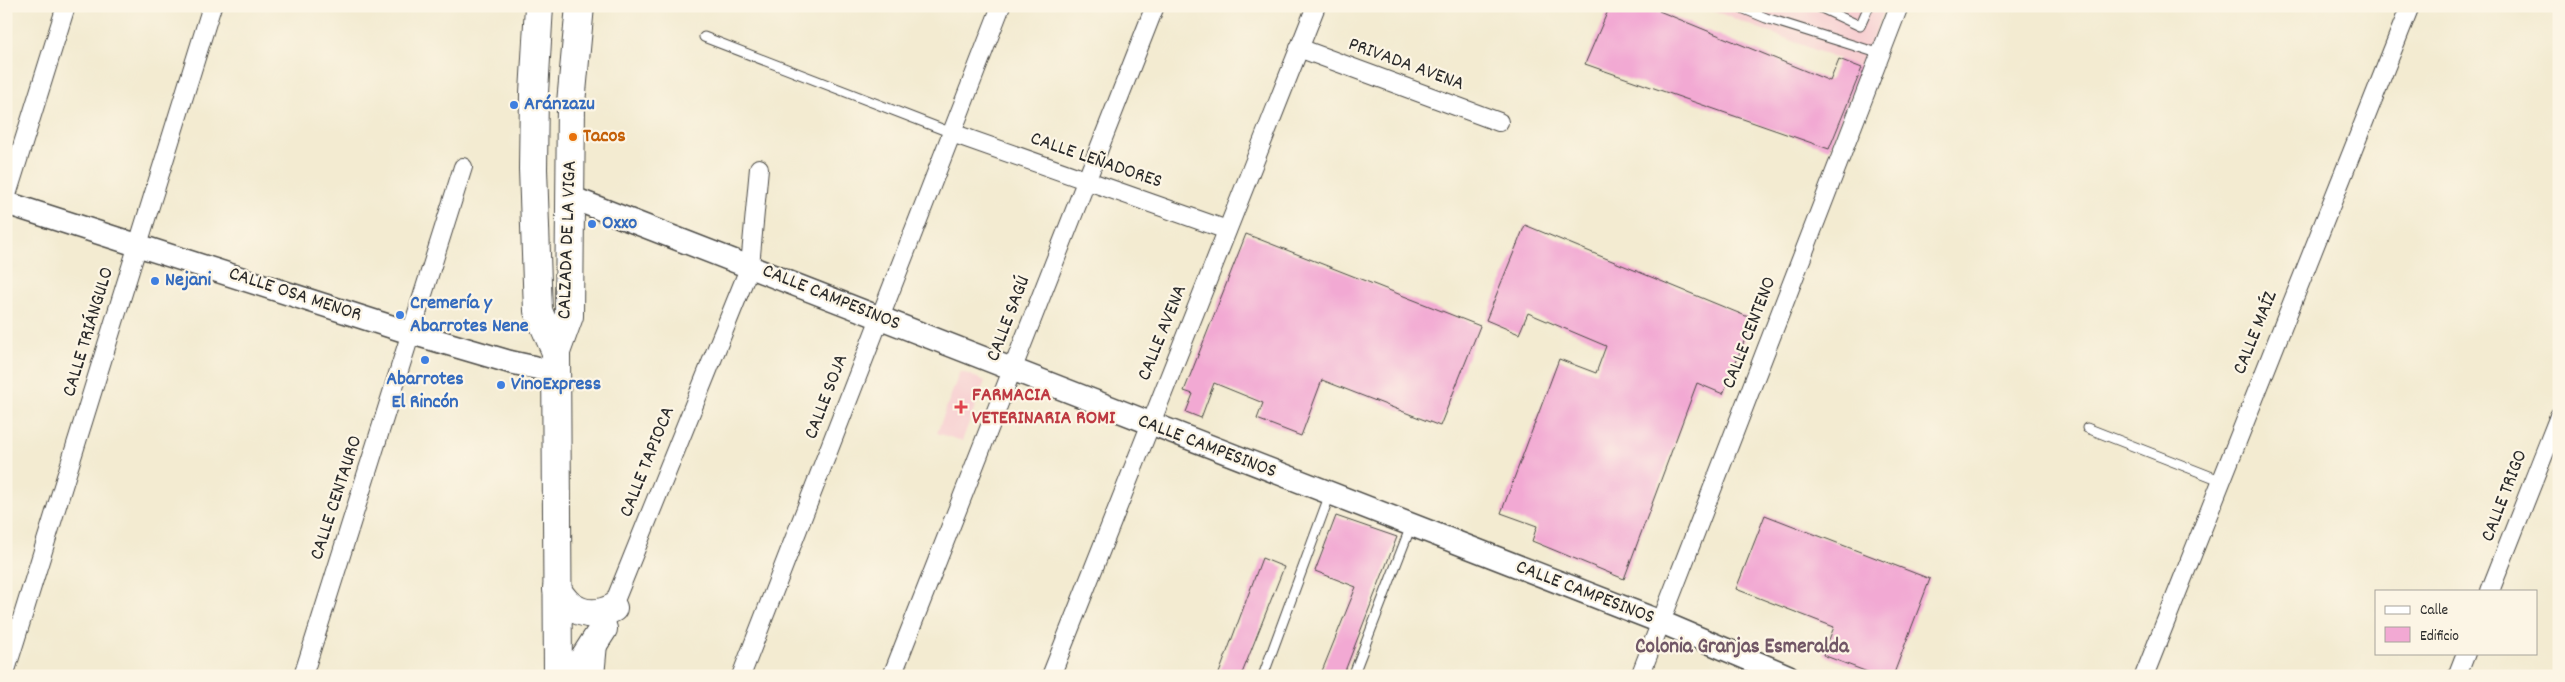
<svg xmlns="http://www.w3.org/2000/svg" width="2565" height="682" font-family="Dekko,sans-serif">
  <rect width="100%" height="100%" fill="#fcf5e5"/>
  <filter id="ink" filterUnits="userSpaceOnUse"><feTurbulence type="fractalNoise" baseFrequency=".02" numOctaves="2"/><feDisplacementMap in="SourceGraphic" scale="10" xChannelSelector="R" yChannelSelector="G"/><feConvolveMatrix kernelMatrix="1 2 1 2 8 2 1 2 1" color-interpolation-filters="sRGB"/></filter>
  <filter id="wash" filterUnits="userSpaceOnUse"><feTurbulence type="fractalNoise" baseFrequency=".0096" numOctaves="4" result="noise"/><feDisplacementMap in="SourceGraphic" scale="20" xChannelSelector="R" yChannelSelector="G"/><feGaussianBlur stdDeviation="1.12" result="paint"/><feColorMatrix in="noise" values="0 0 0 0 0 0 0 0 0 0 0 0 0 0 0 0 0 1.4 0 .05"/><feComposite in="paint" operator="in"/></filter>
  <g filter="url(#wash)">
    <rect width="100%" height="100%" fill="#f3ebd1"/>
    <g fill="#f7cfd1">
      <polygon points="1701,6 1886,6 1862,68"/>
      <polygon points="960,371 985,381 962,441 937,433"/>
    </g>
    <g id="blocks">
      <g fill="#f2a9d3">
        <polygon points="1610,6 1661,6 1659,11 1830,81 1839,59 1862,68 1829,149 1585,64"/>
        <polygon points="1525,225 1753,319 1723,394 1697,383 1624,579 1532,541 1537,526 1501,513 1559,359 1596,373 1606,346 1528,313 1519,334 1486,320"/>
        <polygon points="1246,234 1480,326 1440,426 1322,380 1301,436 1257,419 1263,403 1214,383 1201,418 1186,412 1193,394 1184,391"/>
        <polygon points="1765,515 1930,579 1893,676 1878,676 1823,655 1834,627 1736,589"/>
        <polygon points="1336,516 1397,537 1343,676 1320,676 1356,587 1315,571"/>
        <polygon points="1262,558 1284,567 1241,676 1218,676"/>
      </g>
    </g>
  </g>
  <g filter="url(#ink)">
    <use href="#blocks" fill-opacity="0" stroke="#494844" stroke-width="1"/>
    <g fill="none" stroke-linecap="round" stroke-linejoin="round">
      <defs>
        <g id="service">
          <polyline points="1737,6 1766,18 1881,54"/>
          <polyline points="1817,6 1860,26 1869,6"/>
          <polyline points="704,37 952,133"/>
          <polyline points="2087,428 2220,480"/>
          <polyline points="1263,676 1330,494"/>
          <polyline points="1353,676 1411,526"/>
        </g>
        <g id="minor">
          <polyline points="1299,48 1499,122"/>
          <polyline points="952,133 1227,230"/>
          <polyline points="6,198 66,6"/>
          <polyline points="2490,591 2559,416"/>
          <polyline points="608,618 750,266 759,168"/>
          <polyline points="6,670 212,6"/>
          <polyline points="303,676 463,167"/>
          <polyline points="595,676 598,644"/>
          <polyline points="741,676 1001,6"/>
          <polyline points="892,676 1155,6"/>
          <polyline points="1051,676 1316,6"/>
          <polyline points="1640,676 1899,6"/>
          <polyline points="2144,676 2410,6"/>
          <polyline points="2457,676 2466,653"/>
        </g>
        <g id="tertiary">
          <polyline points="570,197 1661,622 1788,676"/>
          <polyline points="6,203 411,333 510,362 556,372"/>
        </g>
        <g id="primary">
          <polyline points="539,6 534,93 533,169 538,311 556,352"/>
          <path d="M557,589c11,22 33,31 56,19"/>
          <polyline points="558,676 556,352 569,316 571,103 580,6"/>
          <polyline points="569,676 583,660 603,629"/>
        </g>
      </defs>
      <use href="#service" stroke="#494844" stroke-width="11"/>
      <use href="#minor" stroke="#494844" stroke-width="20"/>
      <use href="#tertiary" stroke="#494844" stroke-width="25"/>
      <use href="#primary" stroke="#494844" stroke-width="30"/>
      <use href="#service" stroke="#fff" stroke-width="9"/>
      <use href="#minor" stroke="#fff" stroke-width="18"/>
      <use href="#tertiary" stroke="#fff" stroke-width="22"/>
      <use href="#primary" stroke="#fff" stroke-width="28"/>
    </g>
  </g>
  <g fill="#3f7fe0" stroke="#fcf5e5" stroke-width="2">
    <circle cx="514" cy="105" r="5"/>
    <circle cx="592" cy="224" r="5"/>
    <circle cx="155" cy="281" r="5"/>
    <circle cx="400" cy="315" r="5"/>
    <circle cx="425" cy="360" r="5"/>
    <circle cx="501" cy="385" r="5"/>
  </g>
  <circle fill="#e8710a" stroke="#fcf5e5" stroke-width="2" cx="573" cy="137" r="5"/>
  <path fill="#e0444e" stroke="#fcf5e5" stroke-width="2" d="M958.5 399.5h5v5h5v5h-5v5h-5v-5h-5v-5h5z"/>
  <g text-anchor="middle" dominant-baseline="central" stroke-width="4.5" stroke-linejoin="round" paint-order="stroke">
    <g font-size="20" fill="#2b2b2b" stroke="#fcf5e5">
      <text transform="translate(1406 65) rotate(20)">PRIVADA AVENA</text>
      <text transform="translate(1096 161) rotate(19)">CALLE LEÑADORES</text>
      <text transform="translate(568 240) rotate(-88)">CALZADA DE LA VIGA</text>
      <text transform="translate(295 295) rotate(18)">CALLE OSA MENOR</text>
      <text transform="translate(831 298) rotate(22)">CALLE CAMPESINOS</text>
      <text transform="translate(1009 319) rotate(-69)">CALLE SAGÚ</text>
      <text transform="translate(89 332) rotate(-73)">CALLE TRIÁNGULO</text>
      <text transform="translate(1163 333) rotate(-68)">CALLE AVENA</text>
      <text transform="translate(1750 333) rotate(-69)">CALLE CENTENO</text>
      <text transform="translate(2256 333) rotate(-68)">CALLE MAÍZ</text>
      <text transform="translate(827 397) rotate(-69)">CALLE SOJA</text>
      <text transform="translate(1207 447) rotate(21)">CALLE CAMPESINOS</text>
      <text transform="translate(648 462) rotate(-68)">CALLE TAPIOCA</text>
      <text transform="translate(2505 496) rotate(-69)">CALLE TRIGO</text>
      <text transform="translate(337 498) rotate(-72)">CALLE CENTAURO</text>
      <text transform="translate(1585 593) rotate(21)">CALLE CAMPESINOS</text>
    </g>
    <g font-size="20" font-weight="bold" fill="#366cbe" stroke="#fcf5e5" text-anchor="start">
      <text x="524" y="105">Aránzazu</text>
      <text x="602" y="224">Oxxo</text>
      <text x="165" y="281">Nejani</text>
      <text x="410" y="304">Cremería y<tspan x="410" dy="23">Abarrotes Nene</tspan></text>
      <text x="425" y="380" text-anchor="middle">Abarrotes<tspan x="425" dy="23">El Rincón</tspan></text>
      <text x="511" y="385">VinoExpress</text>
    </g>
    <g font-size="20" font-weight="bold" fill="#c56008" stroke="#fcf5e5" text-anchor="start">
      <text x="583" y="137">Tacos</text>
    </g>
    <g font-size="20" font-weight="bold" fill="#be3a42" stroke="#fcf5e5" text-anchor="start">
      <text x="972" y="396">FARMACIA<tspan x="972" dy="23">VETERINARIA ROMI</tspan></text>
    </g>
    <g font-size="21" font-weight="bold" fill="#715766" stroke="#fcf5e5">
      <text x="1742" y="648">Colonia Granjas Esmeralda</text>
    </g>
  </g>
  <rect width="2565" height="682" fill="none" stroke="#fcf5e5" stroke-width="25"/>
  <rect x="2375" y="590" width="162" height="65" fill="#fcf5e5" stroke="#a8a49b"/>
  <rect x="2385" y="606" width="25" height="8" fill="#ffffff" stroke="#a8a49b"/>
  <text x="2420" y="614" font-size="15" fill="#2b2b2b">Calle</text>
  <rect x="2385" y="627" width="25" height="15" fill="#f2a9d3" stroke="#a8a49b"/>
  <text x="2420" y="640" font-size="15" fill="#2b2b2b">Edificio</text>
</svg>
